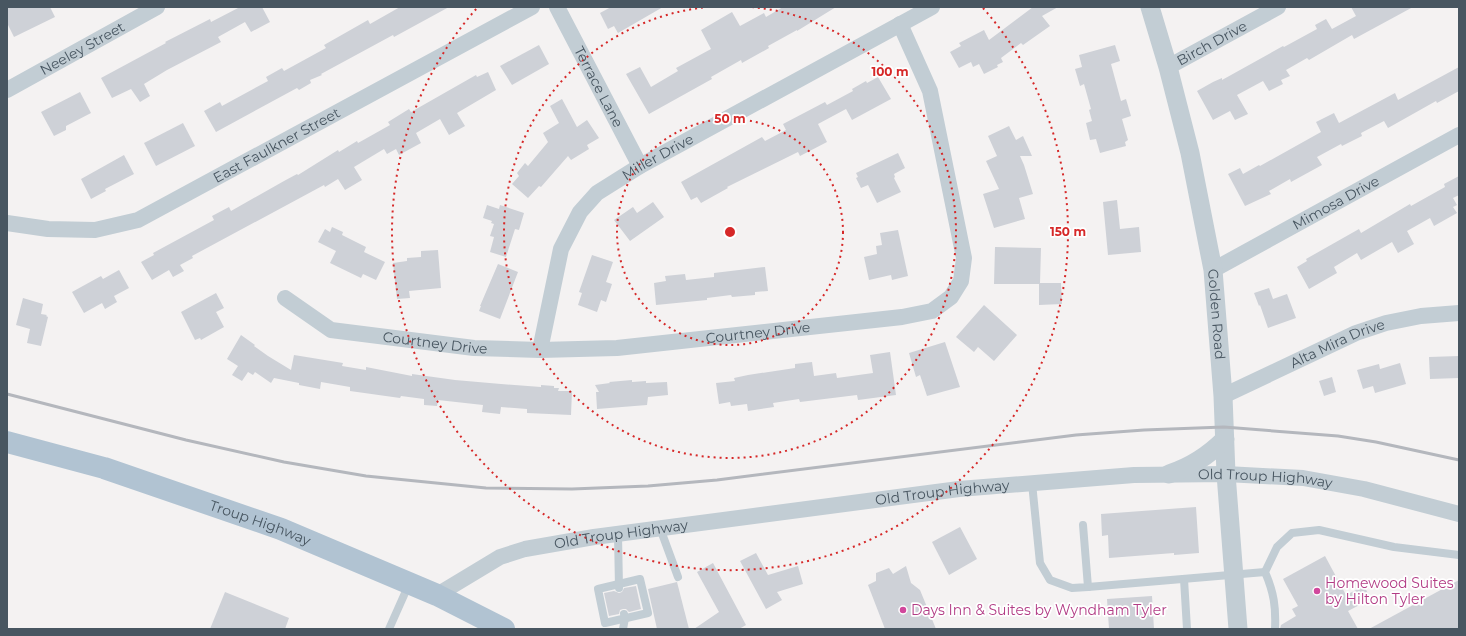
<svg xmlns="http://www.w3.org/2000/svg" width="1466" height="636" font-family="Montserrat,sans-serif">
  <rect width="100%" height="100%" fill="#f4f2f2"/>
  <g fill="#ced1d7">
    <polygon points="7,7 50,7 55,17 14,37 7,23"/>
    <polygon points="240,7 262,7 270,22 251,32 245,22 218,37 221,42 167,70 144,84 150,96 140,102 131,89 112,98 101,78 166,43 165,42 210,19 211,22"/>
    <polygon points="400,7 449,7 394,37 393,35 321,74 322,75 310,80 311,83 299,90 297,88 216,132 204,111 220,102 222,106 268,81 266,77 282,68 284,71 326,48 324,45 368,20 370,24"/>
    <polygon points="611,7 663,7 618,33 614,26 608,29 600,13"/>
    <polygon points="783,7 836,7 797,31 797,30 768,46 769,48 742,63 741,60 711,77 712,79 649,114 626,74 640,67 651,87 678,71 676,68 711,49 701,30 732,12 740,26 764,13 766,17"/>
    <polygon points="1033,7 1058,7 1042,16 1050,26 1023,45 1021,43 1001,58 1003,62 997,65 998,67 984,74 979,64 973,67 971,62 959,68 950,52 961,46 959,43 984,30 989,40"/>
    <polygon points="1351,7 1413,7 1354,39 1352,35 1309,60 1307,58 1286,70 1290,76 1281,80 1283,84 1269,91 1263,81 1237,95 1248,114 1235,120 1230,111 1213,120 1197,91 1213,82 1222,78 1222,80 1283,46 1284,47 1317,29 1315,25 1326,19 1332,29 1356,16"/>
    <polygon points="539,45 549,64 512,85 500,66"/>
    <polygon points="1115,45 1120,61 1111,64 1121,101 1126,99 1131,116 1122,119 1128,140 1125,142 1126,146 1100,153 1096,139 1090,140 1086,123 1092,121 1089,110 1091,109 1084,84 1080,86 1075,69 1082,67 1079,55"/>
    <polygon points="1459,67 1459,91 1437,103 1436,101 1388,128 1384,121 1361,133 1362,136 1342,146 1341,144 1317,157 1322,165 1291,182 1290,179 1269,191 1271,194 1245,206 1228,174 1240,168 1243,174 1259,165 1260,166 1321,132 1316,122 1334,113 1339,123 1395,93 1398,100"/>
    <polygon points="488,72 496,90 457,113 465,126 449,135 440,119 416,133 421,143 399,155 396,149 387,154 384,149 354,167 362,180 345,190 338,179 325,187 324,185 192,256 193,258 180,265 184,271 173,277 169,270 152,280 141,262 154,255 153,253 214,220 212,216 229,207 231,211 284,181 297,174 298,175 338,150 339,152 357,141 358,143 390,125 388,122 409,109 411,112 476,75 477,77"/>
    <polygon points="878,77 891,99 852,120 846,109 818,124 827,142 800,156 798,152 727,187 728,188 701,203 697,197 691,200 681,182 762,137 765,141 786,130 783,124 825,102 827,105 853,91 852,89 866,81 867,83"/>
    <polygon points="80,92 91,113 66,126 66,130 54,136 41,112"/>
    <polygon points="562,99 577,127 587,120 599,138 587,145 589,149 571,160 568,156 541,187 539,186 528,198 512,184 519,176 517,173 525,163 528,166 548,142 543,133 559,123 550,106"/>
    <polygon points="183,123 195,146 156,166 144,143"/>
    <polygon points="1009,126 1016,140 1023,136 1032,156 1020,156 1024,165 1033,194 1019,198 1025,219 994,228 983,194 999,189 986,161 997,156 988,136"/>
    <polygon points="898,153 905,168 894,174 895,177 894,178 901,192 877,203 868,185 861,188 856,178 858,177 856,173"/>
    <polygon points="124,155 134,174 105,189 106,191 91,199 81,179"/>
    <polygon points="1459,176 1459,195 1453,198 1457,205 1453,207 1457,213 1434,226 1430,218 1407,231 1414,244 1398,253 1392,242 1361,260 1357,253 1334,267 1337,273 1309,289 1297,267 1307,261 1306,259 1359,229 1361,233 1410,204 1411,206 1445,187 1444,184"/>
    <polygon points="1117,200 1120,229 1139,227 1141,252 1108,255 1103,202"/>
    <polygon points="653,202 664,217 630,241 614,220 633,207 637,213"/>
    <polygon points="487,205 499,209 500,205 524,213 519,230 515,229 506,257 490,252 494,237 490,236 494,224 491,223 492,221 483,218"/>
    <polygon points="332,227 343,232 342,235 366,247 364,252 385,262 376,280 363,274 361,278 330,263 336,251 318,242 325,229 330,232"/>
    <polygon points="898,230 908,276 892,280 891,275 869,280 864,257 877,254 876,246 882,245 880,233"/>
    <polygon points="995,247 1041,248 1040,283 1061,283 1062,304 1039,305 1039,284 994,284"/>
    <polygon points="438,250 441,288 409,291 410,298 397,299 393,263 407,261 407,258 421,257 421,251"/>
    <polygon points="592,255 613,262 606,282 612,284 606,302 601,300 597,312 578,305 582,293 579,292"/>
    <polygon points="498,264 518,272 500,319 479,311 481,306 480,306"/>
    <polygon points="765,267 768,291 755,292 755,295 732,297 731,295 707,298 707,300 656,305 654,283 666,281 665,276 685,274 686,280 714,277 714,273"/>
    <polygon points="119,270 129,288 114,296 117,302 105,309 102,303 84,313 72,292 101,276 103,279"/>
    <polygon points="1269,288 1273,299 1287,294 1296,318 1268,328 1260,305 1259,306 1254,293"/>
    <polygon points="216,293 224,308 216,312 224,327 201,340 200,338 195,340 181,312"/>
    <polygon points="23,298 43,304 41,314 47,315 46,316 48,317 41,346 27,343 30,329 16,325"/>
    <polygon points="984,305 1017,335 994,361 978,347 974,352 956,337"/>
    <polygon points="241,335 255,345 254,346 268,356 291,370 294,355 343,363 342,366 366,370 366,367 412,376 412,374 455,380 501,384 541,387 541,385 554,386 554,388 559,388 558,391 572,391 571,415 527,413 527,409 501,407 500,414 482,412 483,405 438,400 437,406 424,405 424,399 401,396 400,398 350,391 350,387 321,382 320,389 299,385 299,383 274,378 271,383 255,372 253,375 248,372 242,381 232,375 238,366 227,359"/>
    <polygon points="945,342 960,387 927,396 920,375 916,377 909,353"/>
    <polygon points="890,352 896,395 858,400 857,395 800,402 799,399 773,403 774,407 748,411 747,404 731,406 730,402 719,404 716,383 735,381 734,378 748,375 795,368 795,364 812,362 814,376 836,373 837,378 873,373 870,355"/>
    <polygon points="1459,356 1459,378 1430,379 1429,357"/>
    <polygon points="1400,363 1406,384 1375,393 1373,386 1363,389 1357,370 1379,364 1380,369"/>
    <polygon points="1332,377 1336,392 1324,396 1319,381"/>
    <polygon points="632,380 632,382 646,381 646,383 667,382 668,395 648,397 647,405 597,409 596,392 599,392 595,385 610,383 609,382"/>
    <polygon points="1196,507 1199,553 1174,555 1174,553 1109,558 1108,535 1102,536 1101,514"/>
    <polygon points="960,527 977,559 949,575 932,542"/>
    <polygon points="756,553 768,575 798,566 803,584 777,592 782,600 766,609 740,561"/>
    <polygon points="1325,556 1346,595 1364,586 1371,599 1348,611 1358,629 1280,629 1281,625 1296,616 1292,609 1298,606 1283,579"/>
    <polygon points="713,563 746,625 739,629 694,629 719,612 697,572"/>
    <polygon points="906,566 911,583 920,590 936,629 885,629 868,585 876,581 876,573 889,568 893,574"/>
    <polygon points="1459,580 1459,629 1369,629"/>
    <polygon points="677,582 689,629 657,629 648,589"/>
    <polygon points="636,586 641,609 629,612 626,609 623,609 620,610 619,614 609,616 604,593 614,591 619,593 622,592 624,588"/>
    <polygon points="225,592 289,618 285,629 210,629"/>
    <polygon points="1152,596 1154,629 1109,629 1107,599"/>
  </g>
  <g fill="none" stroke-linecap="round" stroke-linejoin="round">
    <g stroke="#c2cdd4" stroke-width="8">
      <polyline points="1032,483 1040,563 1050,580 1072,588 1088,587 1083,525"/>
      <polyline points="660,528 678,577"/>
      <polyline points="618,534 619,588"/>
      <polygon points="640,579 648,613 605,623 598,589"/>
      <polyline points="1184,579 1187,629"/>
      <polyline points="1088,587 1265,572"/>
      <polyline points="389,629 409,584"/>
      <polyline points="623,629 625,618 624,614"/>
      <path d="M1275,629c1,-22 -1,-36 -10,-57l12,-25 15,-14 27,-3 75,17 65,8"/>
    </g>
    <g stroke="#c2cdd4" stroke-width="16">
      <path id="s1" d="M557,7l83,159"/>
      <path id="s2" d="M1168,67l110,-60"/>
      <path id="s3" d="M7,90l150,-83"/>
      <path id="s4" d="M7,223l41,6 47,1 43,-10 394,-213"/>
      <path id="s5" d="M1213,270l246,-135"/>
      <path id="s6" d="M285,298l46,32 143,18 66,2 77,-2 285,-31 30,-6 19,-14 10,-16 3,-23 -34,-167 -30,-67"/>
      <path id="s7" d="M540,350l21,-101 19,-37 17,-19 43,-27 292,-159"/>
      <path id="s8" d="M1223,396l133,-63 30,-10 35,-7 38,-3"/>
      <path id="s9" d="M437,595l63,-38 25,-8 69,-12 365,-48 175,-14 92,-1 77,4 61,11 95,25"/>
    </g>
    <g stroke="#c2cdd4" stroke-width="19">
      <path id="s10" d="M1150,7l18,60 22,86 23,117 10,126 3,78 12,155"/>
      <path d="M1169,474c22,-7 39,-18 56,-35"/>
    </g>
    <path stroke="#b1c3d2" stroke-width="22" id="s11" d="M7,442l97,26 177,61 156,66 67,34"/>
    <polyline stroke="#b4b7bd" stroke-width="3" points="7,394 186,440 284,462 366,476 486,488 572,489 648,486 717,480 1076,435 1144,430 1224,427 1338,436 1376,442 1459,460"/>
  </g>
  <g fill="none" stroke="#d62828" stroke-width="2" stroke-dasharray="2 4">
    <circle cx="730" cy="232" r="113"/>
    <path d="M752 7A226 226 0 1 1 708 7"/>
    <path d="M983 8A338 338 0 1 1 477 8"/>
  </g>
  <g fill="#d1479c" stroke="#fff" stroke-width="1.5">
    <circle cx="1317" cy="591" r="4"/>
    <circle cx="903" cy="610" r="4"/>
  </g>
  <g text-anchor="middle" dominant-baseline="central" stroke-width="3.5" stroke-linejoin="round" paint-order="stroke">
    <g font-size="14" fill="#485661" stroke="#fff">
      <text stroke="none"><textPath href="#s2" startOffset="50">Birch Drive</textPath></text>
      <text stroke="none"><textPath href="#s3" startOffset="86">Neeley Street</textPath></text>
      <text stroke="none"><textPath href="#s1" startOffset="90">Terrace Lane</textPath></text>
      <text stroke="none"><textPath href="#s4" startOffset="290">East Faulkner Street</textPath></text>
      <text stroke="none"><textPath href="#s7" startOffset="241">Miller Drive</textPath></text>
      <text stroke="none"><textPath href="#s5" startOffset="140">Mimosa Drive</textPath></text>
      <text stroke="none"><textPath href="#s10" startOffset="315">Golden Road</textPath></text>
      <text stroke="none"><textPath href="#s6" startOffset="485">Courtney Drive</textPath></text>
      <text stroke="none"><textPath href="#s6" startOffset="161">Courtney Drive</textPath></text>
      <text stroke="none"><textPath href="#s8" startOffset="126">Alta Mira Drive</textPath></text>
      <text stroke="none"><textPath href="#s9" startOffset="845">Old Troup Highway</textPath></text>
      <text stroke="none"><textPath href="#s9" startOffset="521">Old Troup Highway</textPath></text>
      <text stroke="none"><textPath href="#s11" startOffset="266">Troup Highway</textPath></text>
      <text stroke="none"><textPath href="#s9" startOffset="197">Old Troup Highway</textPath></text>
    </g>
    <g font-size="14" fill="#b23c85" stroke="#fff" text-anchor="start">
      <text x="1325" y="583">Homewood Suites<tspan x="1325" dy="16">by Hilton Tyler</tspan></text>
      <text x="911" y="610">Days Inn &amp; Suites by Wyndham Tyler</text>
    </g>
  </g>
  <circle cx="730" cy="232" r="6" fill="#d62828" stroke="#fff" stroke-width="2"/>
  <g font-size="12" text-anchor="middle" font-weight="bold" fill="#d62828" stroke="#fff" stroke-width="3.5" stroke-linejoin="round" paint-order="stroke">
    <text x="890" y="76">100 m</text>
    <text x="730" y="123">50 m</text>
    <text x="1068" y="236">150 m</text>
  </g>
  <rect width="1466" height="636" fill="none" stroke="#485661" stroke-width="16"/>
</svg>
